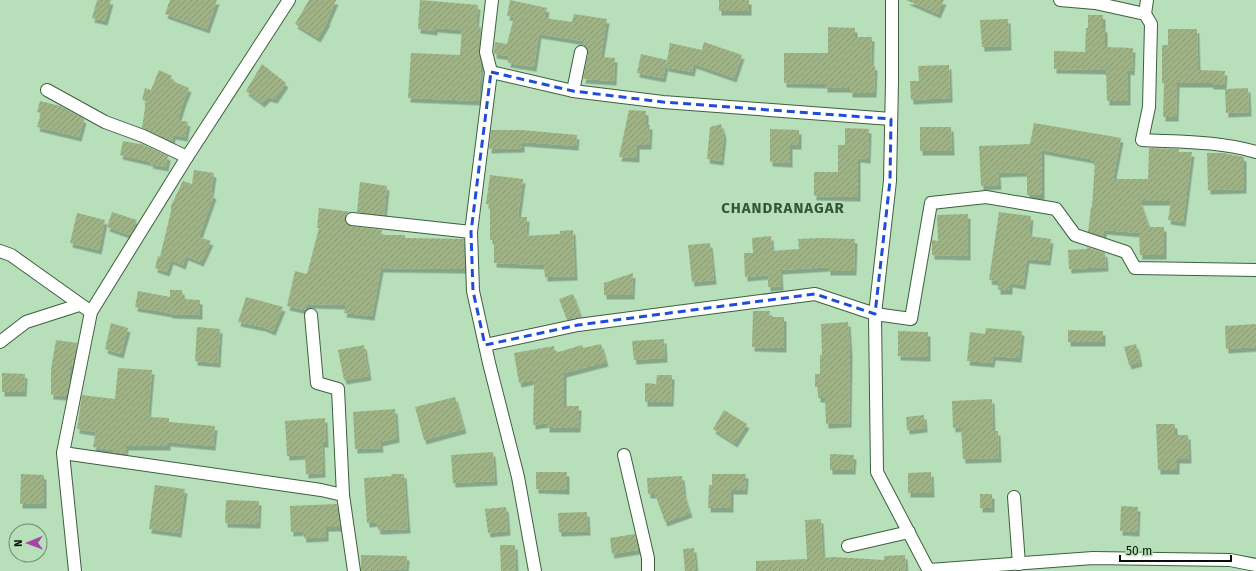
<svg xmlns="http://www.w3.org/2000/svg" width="1256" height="571" font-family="'Fira Sans',sans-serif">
  <defs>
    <pattern id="building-hatch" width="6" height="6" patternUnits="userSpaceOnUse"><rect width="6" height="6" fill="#a0b386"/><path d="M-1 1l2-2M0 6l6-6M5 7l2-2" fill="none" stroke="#889972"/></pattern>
    <filter id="shadow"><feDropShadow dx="2.5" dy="4.5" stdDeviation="0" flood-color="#0004"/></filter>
  </defs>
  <rect width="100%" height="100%" fill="#b7dfb9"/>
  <g fill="url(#building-hatch)" filter="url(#shadow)">
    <polygon points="97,0 111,0 105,21 92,18"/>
    <polygon points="170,0 217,0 207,29 165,14"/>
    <polygon points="309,0 336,0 327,21 328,21 318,38 295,24"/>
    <polygon points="420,0 478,5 476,26 481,27 479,51 481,63 479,101 408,98 411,53 460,55 462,30 435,28 435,31 418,29"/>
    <polygon points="510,0 547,8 545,18 572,22 574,14 607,19 601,57 615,58 614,81 583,79 588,53 588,49 583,45 583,41 539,34 534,67 508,63 509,56 494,54 495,42 507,44 514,17 507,16"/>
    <rect x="719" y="0" width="30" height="11"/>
    <polygon points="906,0 944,0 938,14"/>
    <polygon points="1088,15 1103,15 1103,28 1105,28 1105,47 1133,48 1132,71 1128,70 1128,101 1107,101 1106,70 1054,69 1054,51 1085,52 1086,28 1088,28"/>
    <polygon points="1008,19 1009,46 982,47 980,20"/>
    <polygon points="828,27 855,28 855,37 872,37 871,65 875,66 874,93 850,93 850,88 825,88 825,84 784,83 784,53 828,53"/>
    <polygon points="1168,29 1197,29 1198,70 1225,71 1224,85 1211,85 1211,83 1177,83 1176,117 1163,117 1164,83 1162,83 1162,45 1168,45"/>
    <polygon points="704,42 742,55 734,78 694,64 692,72 666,67 670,43 702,50"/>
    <polygon points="641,54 667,60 663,78 637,73"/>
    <polygon points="262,64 286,83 275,99 268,97 262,103 246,91"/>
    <polygon points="949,65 950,98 911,100 910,81 919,81 918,66"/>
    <polygon points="159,70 172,76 170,80 189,88 183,103 178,120 188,122 185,137 173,135 172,141 142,128 146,101 142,100 145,88 151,90"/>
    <polygon points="1248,88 1249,112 1226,113 1225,89"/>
    <polygon points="40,101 60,106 84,119 79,137 37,127 41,113 37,112"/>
    <polygon points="629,110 646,111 646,125 650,125 649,145 637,145 637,158 619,157"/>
    <polygon points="1034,123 1121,138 1113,179 1148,179 1149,148 1179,149 1179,152 1192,152 1183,222 1168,220 1171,201 1140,201 1149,227 1164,227 1164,255 1140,255 1139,233 1104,230 1104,237 1088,232 1091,207 1092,207 1095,161 1091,160 1091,159 1042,150 1042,195 1027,195 1027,172 998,173 999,185 981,186 979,146 1030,144"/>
    <polygon points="721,124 724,135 721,161 707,159 710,127"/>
    <polygon points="920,127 951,127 952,151 920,151"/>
    <polygon points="845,128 869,129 868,159 858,158 858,197 814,196 814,172 838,172 838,145 845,145"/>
    <polygon points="770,129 799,130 799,145 790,145 790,163 770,162"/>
    <polygon points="491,130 522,130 577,135 576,146 522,142 522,148 489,149"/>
    <polygon points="123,141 139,144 140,143 168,156 166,167 150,164 151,162 120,155"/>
    <polygon points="1207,153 1223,153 1244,157 1244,189 1208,190"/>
    <polygon points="194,170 214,173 211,193 214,195 199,237 211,241 201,262 186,256 183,265 171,260 167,272 155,268 158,256 160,257 171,211 171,206 183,181 192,184"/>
    <polygon points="490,175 523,179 518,217 527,217 526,236 560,234 560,231 573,230 575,276 545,277 544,265 494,263 494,240 490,240 490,205 486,204"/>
    <polygon points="360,182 387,186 384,215 357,212"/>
    <polygon points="319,208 352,212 346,214 345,218 345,222 347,225 351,226 382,230 381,235 405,235 405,238 464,239 465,269 381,268 372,316 344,313 346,305 308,304 305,310 287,306 295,271 307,274 319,228 317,228"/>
    <polygon points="112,212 137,220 135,226 130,235 107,227"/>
    <polygon points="999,212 1031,216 1029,236 1051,239 1048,261 1027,259 1023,285 1010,283 1010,290 998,290 998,281 989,280"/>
    <polygon points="77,213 105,220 99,250 70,243"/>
    <polygon points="968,214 968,256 932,255 932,240 938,241 937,215"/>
    <polygon points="771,236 772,251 799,249 798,239 822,238 855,239 854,271 828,271 828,267 780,270 781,286 768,287 768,275 745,277 744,253 753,253 752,238"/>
    <polygon points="710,243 714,280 692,282 688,245"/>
    <polygon points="1087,247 1105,253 1106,267 1069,269 1068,250 1087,249"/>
    <polygon points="633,273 632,295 604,295 604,283"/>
    <polygon points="170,290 182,290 183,299 200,300 200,315 170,314 170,313 135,307 138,291 170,297"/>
    <polygon points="573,294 581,317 567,320 559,299"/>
    <polygon points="246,297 283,307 273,331 263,327 238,322"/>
    <polygon points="753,311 770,311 769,317 784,317 784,348 752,347"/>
    <polygon points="848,322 850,352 849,423 826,424 825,398 818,398 818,387 815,387 815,374 820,374 820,355 822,355 821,324"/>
    <polygon points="111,323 128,328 121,354 105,349"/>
    <polygon points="1256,324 1256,347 1226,349 1225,326"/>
    <polygon points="197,327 220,329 218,363 195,361"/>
    <polygon points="986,328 1022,331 1019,358 993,356 992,363 967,361 970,332 985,334"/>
    <polygon points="1068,330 1103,331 1103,342 1068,342"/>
    <polygon points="898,331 928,332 928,357 898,356"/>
    <polygon points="664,339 665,358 634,360 632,341"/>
    <polygon points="56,340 77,343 72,367 70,367 70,379 67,396 51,395 51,369"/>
    <polygon points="601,344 606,362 564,373 564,406 579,406 578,428 547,428 547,423 533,425 534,380 519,383 514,353 554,346 555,353 582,345 583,348"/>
    <polygon points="1136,344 1140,362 1129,365 1124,347"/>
    <polygon points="364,345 369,376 344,380 338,350"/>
    <polygon points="118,368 152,370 148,417 169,418 169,422 215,426 213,446 168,442 168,446 126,446 125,454 112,452 112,450 93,447 96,432 77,429 82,395 115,399"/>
    <polygon points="2,373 25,374 24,392 2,392"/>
    <polygon points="657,375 672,375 671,402 645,402 645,383 656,384"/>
    <polygon points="455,397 464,429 424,440 415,407"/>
    <polygon points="992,399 993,431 998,431 999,458 963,459 961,427 953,428 952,401"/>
    <polygon points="395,409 397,438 380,442 381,448 355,449 353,412"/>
    <polygon points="724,410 747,424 735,443 713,429"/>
    <polygon points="924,415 925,428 907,430 906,417"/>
    <polygon points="325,418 326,443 322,443 323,473 306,474 305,455 287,456 285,421"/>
    <polygon points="1156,424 1175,424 1175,435 1188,435 1189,459 1177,459 1177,470 1158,470"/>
    <polygon points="493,452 495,481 453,483 451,455"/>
    <polygon points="830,454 854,455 853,470 830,470"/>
    <polygon points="536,472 567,472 567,490 536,489"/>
    <polygon points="931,472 932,493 908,493 908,473"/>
    <polygon points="21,474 44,475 44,504 20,504"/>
    <polygon points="391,474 404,474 408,529 378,530 377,522 367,523 364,478 392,476"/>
    <polygon points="712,474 746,474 745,490 731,490 731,508 708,508 709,485 712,485"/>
    <polygon points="682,476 684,494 690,513 665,522 655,494 648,494 647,478"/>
    <polygon points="155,485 185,489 179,533 149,529"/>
    <rect x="980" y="494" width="12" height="14"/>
    <polygon points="226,500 259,501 258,524 225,523"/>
    <polygon points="337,504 340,527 326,527 326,537 304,538 303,531 291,532 290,506"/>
    <polygon points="1121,506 1138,507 1137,532 1120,531"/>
    <polygon points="506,507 508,531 488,533 485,509"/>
    <polygon points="587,512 588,531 559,532 558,513"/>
    <polygon points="821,519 823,558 834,557 884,560 884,556 905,555 906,571 756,571 756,561 807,559 805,520"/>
    <polygon points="635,534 638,550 612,554 610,538"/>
    <polygon points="500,545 515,545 516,570 501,571"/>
    <polygon points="694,548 696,571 685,571 683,549"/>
    <polygon points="361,555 407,556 406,570 381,569 381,571 361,571"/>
  </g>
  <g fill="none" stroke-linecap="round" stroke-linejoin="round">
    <defs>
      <g id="minor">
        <polyline points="289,0 187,157 91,312 63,453 321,490 343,495 354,571"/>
        <polyline points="892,0 892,81 890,181 875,314 877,472 929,571"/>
        <path d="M1060,0l35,3 50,11 6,10 -2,83 -7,33c38,2 77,1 114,12"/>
        <polyline points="1145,14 1147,0"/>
        <polyline points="491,72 486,52 492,0"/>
        <polyline points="47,90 105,122 143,136 187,157"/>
        <polyline points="573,91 663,102 891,119"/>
        <polyline points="352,219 471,232"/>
        <polyline points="0,251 11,255 91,312"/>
        <polyline points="311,315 317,383 338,389 343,495"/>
        <polyline points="0,342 26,322 79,305"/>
        <polyline points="485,345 578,325 815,294 875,314 911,319 931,203 986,197 1056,209 1075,235 1126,252 1135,268 1256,270"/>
        <polyline points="63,453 75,571"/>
        <polyline points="624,455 648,558 648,571"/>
        <polyline points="1014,497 1019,564"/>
        <polyline points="848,546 909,532"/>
        <polyline points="929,570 1093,558 1230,560 1256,565"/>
        <polyline points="535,571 518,477 489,363 473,291 471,232 491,72 573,91 581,52"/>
      </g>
    </defs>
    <use href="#minor" stroke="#3d603f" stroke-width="14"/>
    <use href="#minor" stroke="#fff" stroke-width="12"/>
  </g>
  <path fill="none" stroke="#1d4ed8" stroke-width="3" stroke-dasharray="8 5" stroke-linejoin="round" d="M491,72l82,19 90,11 228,17 -1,62 -15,133 -60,-20 -237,31 -93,20 -12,-54 -2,-59z"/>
  <g text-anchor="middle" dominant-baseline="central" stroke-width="4" stroke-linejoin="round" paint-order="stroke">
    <g font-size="15" font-weight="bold" letter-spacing="1" fill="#335637" stroke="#b7dfb9">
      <text x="783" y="208">CHANDRANAGAR</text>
    </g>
  </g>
  <g transform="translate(28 543) rotate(269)"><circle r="19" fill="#b7dfb9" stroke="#6f8d71"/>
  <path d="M0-3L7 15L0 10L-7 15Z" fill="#a643a9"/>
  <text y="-6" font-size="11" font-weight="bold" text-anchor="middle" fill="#041105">N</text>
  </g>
  <path d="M1120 555v6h111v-6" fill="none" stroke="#041105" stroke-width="2"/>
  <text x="1126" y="555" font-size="12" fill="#041105" stroke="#b7dfb9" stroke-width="3" paint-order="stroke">50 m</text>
</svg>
